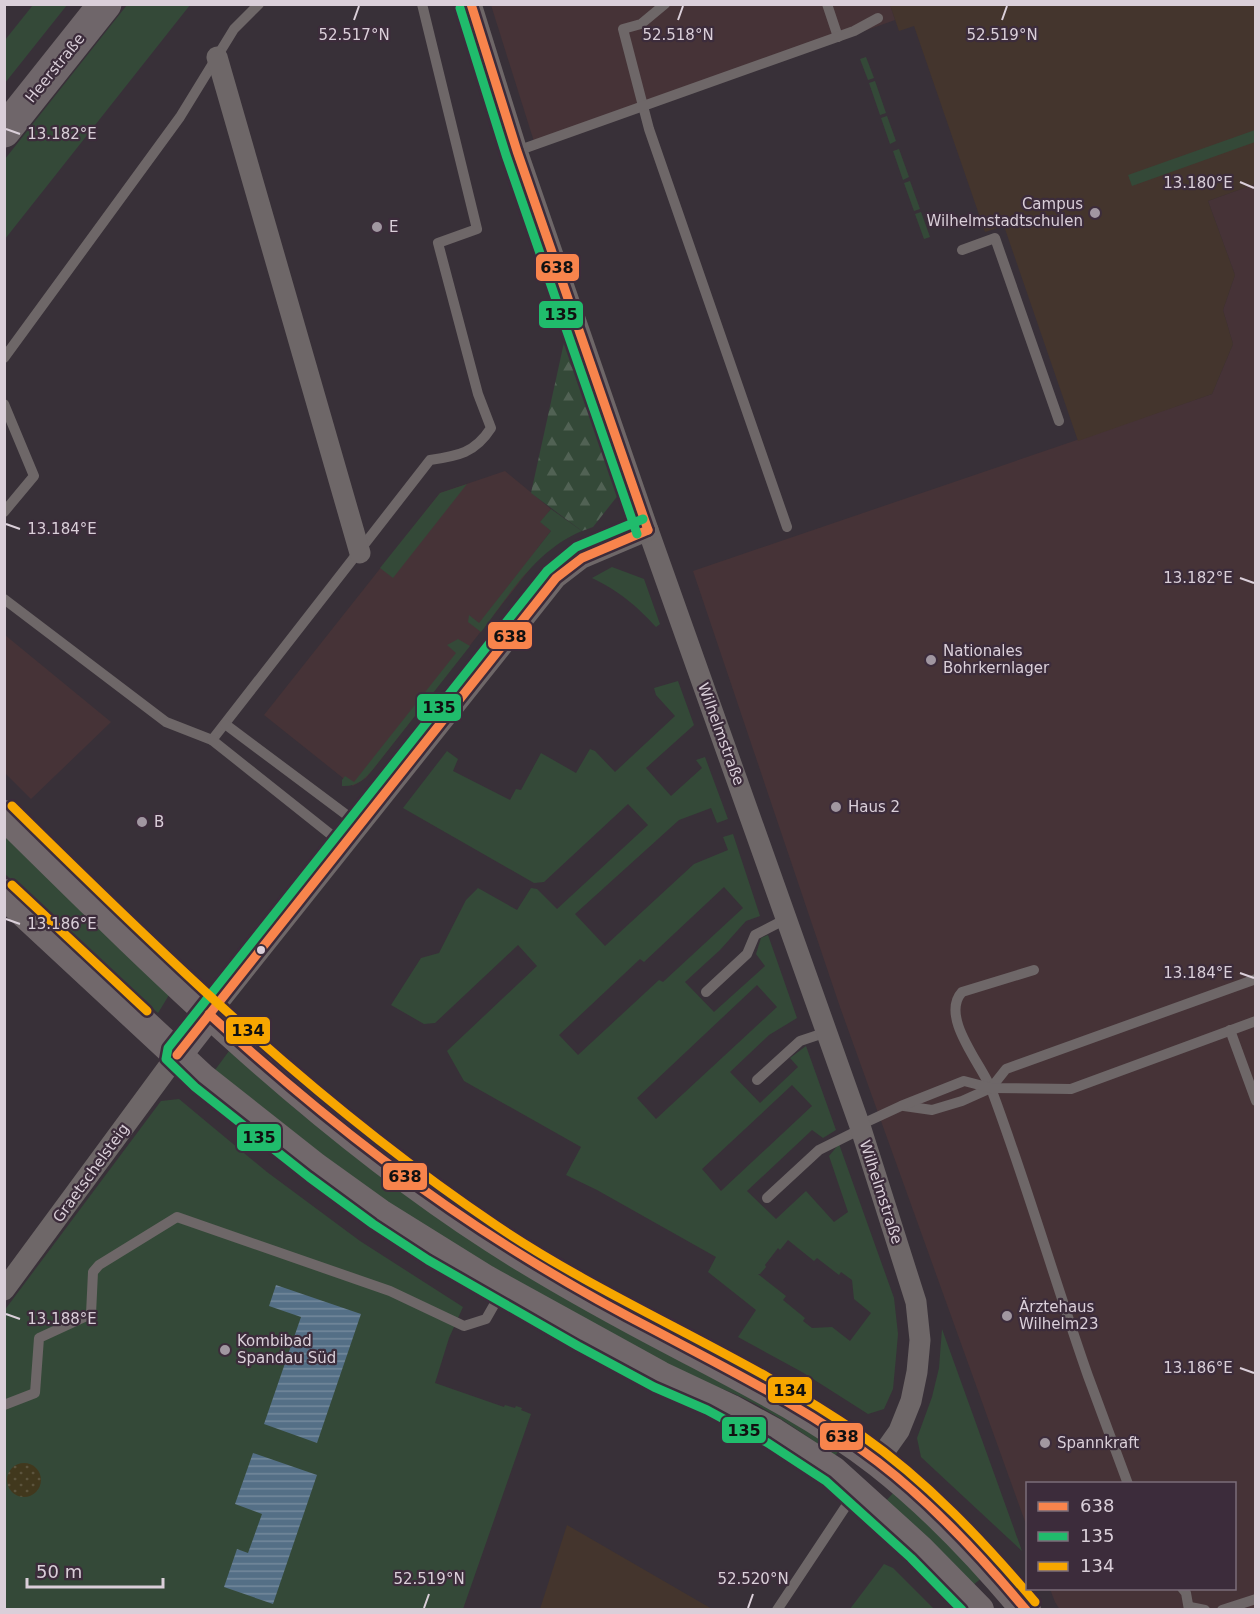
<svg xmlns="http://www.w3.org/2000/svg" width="1260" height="1614" font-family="'DejaVu Sans',sans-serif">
  <defs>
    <pattern id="forest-firs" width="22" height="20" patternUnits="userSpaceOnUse" patternTransform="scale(1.5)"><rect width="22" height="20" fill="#344938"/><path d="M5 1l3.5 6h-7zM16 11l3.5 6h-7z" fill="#516254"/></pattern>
    <pattern id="sand-dots" width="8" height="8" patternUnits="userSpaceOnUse" patternTransform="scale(1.5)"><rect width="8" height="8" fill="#41381d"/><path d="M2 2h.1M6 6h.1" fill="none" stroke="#5c543d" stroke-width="1.8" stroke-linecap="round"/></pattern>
    <pattern id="water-rules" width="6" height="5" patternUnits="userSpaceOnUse" patternTransform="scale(1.5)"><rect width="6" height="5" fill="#546f86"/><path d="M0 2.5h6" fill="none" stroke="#74899c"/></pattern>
  </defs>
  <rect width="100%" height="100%" fill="#383038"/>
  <g fill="#463337">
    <polygon points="890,4 895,20 536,148 491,5"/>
    <polygon points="1255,184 1255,1609 1060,1610 1055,1602 1050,1589 1234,1588 1234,1484 1028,1484 1027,1527 840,1007 693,571 1212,394 1233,344 1223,310 1235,275 1208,201"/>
    <polygon points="505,471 551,509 541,522 551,531 537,549 533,565 374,768 366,778 353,786 264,715 440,493"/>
    <polygon points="5,635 111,722 31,799 5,773"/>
  </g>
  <g fill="#44352d">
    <polygon points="890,5 1255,5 1255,184 1208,201 1235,275 1223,310 1233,344 1212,394 1078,441 1004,226 985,232 914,26 899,31"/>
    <polygon points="567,1525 712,1609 540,1609"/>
  </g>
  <g fill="#344938" fill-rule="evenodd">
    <polygon points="33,5 67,5 5,83 5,40"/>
    <polygon points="127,5 190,5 5,239 5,159"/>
    <polygon points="866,57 874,78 868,80 860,59"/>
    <polygon points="875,81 886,113 880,115 869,83"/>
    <polygon points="887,116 896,141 890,144 881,118"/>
    <polygon points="1255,130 1255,142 1132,186 1128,175"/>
    <polygon points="899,149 909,177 903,180 893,151"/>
    <polygon points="910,181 920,209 914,211 904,183"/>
    <polygon points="921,212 930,237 924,239 915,214"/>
    <polygon points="467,484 393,578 380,568 440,493"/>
    <path d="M551,509l31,22c-46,19 -72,63 -101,101l-13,-10 1,-7 10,8 72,-92 -11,-9z"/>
    <path d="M612,567l32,12 16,45 -4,3c-20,-22 -37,-36 -64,-49z"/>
    <path d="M458,639l12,7 -96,122c-9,11 -17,19 -32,18v-6l3,-4 9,6 102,-129 -9,-8z"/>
    <path d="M678,681l16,44 -48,43 25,28 31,-28 -6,-8 9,-3 23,62 -11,4 -6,-15 -32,12 -104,94 30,32 89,-82 34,-14 -5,-13 10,-3 27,82 -14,5 -26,29 -35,32 29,30 51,-46 -9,-12 5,-16 7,-3 29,83 -28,17 -39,37 30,31 38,-36 -8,-9 16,-12 30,84 -13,8 -11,-8 -65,61 29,28 30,-28 28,31 14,-10 -19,-56 10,-12 55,154 4,36 -2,23 -3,32 -9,20 -16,5 -66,-42 -64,-35 18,-27 -48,-38 8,-15 -119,-67 -31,-15 15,-28 -117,-66 -17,-30 90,-85 -19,-21 -83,78 -11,1 -33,-19 30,-47 18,-5 27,-53 12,-12 39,22 14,-22 6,1 20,20 91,-84 -20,-21 -84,78 -10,1 -131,-75 44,-57 11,8 -5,12 57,29 6,-11 5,1 20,-37 35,20 14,-24 5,2 20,21 60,-56 -19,-21 -2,-7zM724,887l19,21 -80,74 -4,-2 -81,75 -19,-20 81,-76 4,3zM757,985l20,22 -121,112 -19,-21zM792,1085l20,21 -91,85 -19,-22zM788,1240l26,21 3,-3 22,17 2,-3 11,8 2,19 17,14 -21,28 -18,-14 -20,1 -9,-7 2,-3 -22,-18 3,-4 -28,-22h2l6,-7 -1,-2 13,-17 2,2z"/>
    <polygon points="4,835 169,995 158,1013 5,874"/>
    <path d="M229,1051l75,65 417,263 118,71 -4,6c-38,-27 -86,-62 -132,-73l-169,-88 -167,-105 -152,-120z"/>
    <polygon points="179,1099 267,1172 360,1241 463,1307 449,1338 435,1383 504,1407 505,1405 515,1408 516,1406 522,1408 521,1410 531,1414 463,1609 5,1609 4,1311 161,1101"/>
    <polygon points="942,1329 1022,1551 921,1457 917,1438 932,1397 939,1368"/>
    <polygon points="894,1492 983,1577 973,1585 885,1502"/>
    <polygon points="884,1564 893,1568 934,1609 850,1609"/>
  </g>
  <polygon fill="url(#forest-firs)" points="565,338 619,494 593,527 582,531 531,493"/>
  <circle fill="url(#sand-dots)" cx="24" cy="1480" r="17"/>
  <g fill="url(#water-rules)">
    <polygon points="276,1285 361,1314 317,1443 264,1424 301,1317 269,1306"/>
    <polygon points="253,1453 317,1475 273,1604 224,1587 237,1549 248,1553 262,1514 235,1504"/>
  </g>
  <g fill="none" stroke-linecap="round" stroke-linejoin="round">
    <g stroke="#6e6768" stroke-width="10">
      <polyline points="665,4 641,24 623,29 649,129 787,527"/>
      <polyline points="827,4 838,37"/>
      <polyline points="517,151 854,31 878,18"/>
      <polyline points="962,250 995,238 1059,421"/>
      <polyline points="4,358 180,117 234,29 259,4"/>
      <polyline points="4,404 34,476 4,512"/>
      <path d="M4,599l162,123 46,18 218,-280c28,-4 45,-7 61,-32l-13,-34 -40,-151 39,-14 -55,-225"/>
      <polyline points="225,724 360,825"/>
      <polyline points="212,740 344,845"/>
      <path d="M1034,970l-72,22c-23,25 21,74 30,99 35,94 63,191 96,285 13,36 27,72 40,108"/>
      <polyline points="706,992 747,954 755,935 786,919"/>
      <polyline points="1230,1030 1256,1101"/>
      <polyline points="757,1080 800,1041 827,1032"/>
      <polyline points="904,1106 932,1110 962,1101 991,1088 1006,1069 1256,979"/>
      <polyline points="860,1125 901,1106 964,1081 991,1088 1071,1089 1256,1021"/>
      <polyline points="767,1198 819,1150 861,1129"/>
      <polyline points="4,1405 35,1393 39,1338 91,1314 93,1272 99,1265 177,1217 390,1291 464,1326 486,1319 502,1291"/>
      <polyline points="1182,1588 1186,1593 1189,1610"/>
      <polyline points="1190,1607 1205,1610"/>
      <polyline points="777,1610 854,1494"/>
      <polyline points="1222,1610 1256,1599"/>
    </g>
    <g stroke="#6e6768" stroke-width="21">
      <polyline points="471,4 517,151 648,530 861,1129 916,1302 920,1340 917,1372 911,1401 899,1431 877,1462"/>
      <polyline points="217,57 360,553"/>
      <polyline points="209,1014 556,578 582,558 648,530"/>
      <polyline points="4,1290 177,1055"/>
    </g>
    <g stroke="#71686b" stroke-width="30">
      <path d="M4,815c154,152 307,305 489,423 59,38 121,72 182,104 70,37 140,72 203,120 55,43 103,94 148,148"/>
      <polyline points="4,894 202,1078 316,1168 380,1214 486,1280 660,1376 730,1409 774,1433 833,1471 919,1549 979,1610"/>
      <polyline points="177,1055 209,1014"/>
    </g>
    <polyline stroke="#6f666a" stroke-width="33" points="4,131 105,4"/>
    <defs>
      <g id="bus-1">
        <polyline points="471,4 517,151 648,530"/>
        <path d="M209,1014c97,89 199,171 311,240 45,28 91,54 138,78 75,40 152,78 220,130 55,42 103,94 148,148"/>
        <polyline points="177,1055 556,578 582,558 648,530"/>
      </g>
      <g id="bus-2">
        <polyline points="460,8 506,155 637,534"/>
        <polyline points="643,519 576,547 547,571 168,1048 166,1059 195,1087 309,1177 373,1224 428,1260 578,1346 654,1387 707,1410 768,1443 826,1481 911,1558 962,1610"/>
      </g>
      <g id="bus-3">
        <path d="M12,806c153,151 306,300 485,420 116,78 249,129 364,209 66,46 122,106 174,167"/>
        <polyline points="12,885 147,1011"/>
      </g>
    </defs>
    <use href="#bus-1" stroke="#3c2c3b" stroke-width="14"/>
    <use href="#bus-2" stroke="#3c2c3b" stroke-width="14"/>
    <use href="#bus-3" stroke="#3c2c3b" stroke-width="14"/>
    <use href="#bus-1" stroke="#f8844c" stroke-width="9"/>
    <use href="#bus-2" stroke="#20bc6c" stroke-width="9"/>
    <use href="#bus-3" stroke="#f7a600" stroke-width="9"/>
  </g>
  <path fill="none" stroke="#dacfd9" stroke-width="2" d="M354,20l5,-14M678,20l5,-14M1002,20l5,-14M6,129l14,5M1240,182l14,6M6,524l14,5M1240,578l14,5M6,919l14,5M1240,973l14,5M6,1314l14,5M1240,1368l14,5M424,1608l5,-14M748,1608l5,-14"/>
  <g fill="#a197a1" stroke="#3c2c3b" stroke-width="2">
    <circle cx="1095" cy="213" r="6"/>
    <circle cx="377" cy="227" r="6"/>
    <circle cx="931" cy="660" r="6"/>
    <circle cx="836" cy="807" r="6"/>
    <circle cx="142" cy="822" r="6"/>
    <circle cx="1007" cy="1316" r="6"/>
    <circle cx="225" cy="1350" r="6"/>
    <circle cx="1045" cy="1443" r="6"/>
  </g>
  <circle fill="#dacfd9" stroke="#3c2c3b" stroke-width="2" cx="261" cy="950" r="5"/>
  <g text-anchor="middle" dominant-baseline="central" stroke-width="4.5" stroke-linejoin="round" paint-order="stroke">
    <g font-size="15" fill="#dacfd9" stroke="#3c2c3b">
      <text transform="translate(55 68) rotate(-51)">Heerstraße</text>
      <text transform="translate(721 734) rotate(70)">Wilhelmstraße</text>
      <text transform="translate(91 1173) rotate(-54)">Graetschelsteig</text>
      <text transform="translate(881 1192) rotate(72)">Wilhelmstraße</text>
    </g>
    <g font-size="15" fill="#dacfd9" stroke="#3c2c3b" text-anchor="start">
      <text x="1083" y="204" text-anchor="end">Campus<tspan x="1083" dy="17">Wilhelmstadtschulen</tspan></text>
      <text x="389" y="227">E</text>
      <text x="943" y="651">Nationales<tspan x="943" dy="17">Bohrkernlager</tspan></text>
      <text x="848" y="807">Haus 2</text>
      <text x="154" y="822">B</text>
      <text x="1019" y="1307">Ärztehaus<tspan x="1019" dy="17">Wilhelm23</tspan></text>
      <text x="237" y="1341">Kombibad<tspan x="237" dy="17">Spandau Süd</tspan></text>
      <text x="1057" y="1443">Spannkraft</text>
    </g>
  </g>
  <g font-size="15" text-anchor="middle" fill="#dacfd9" stroke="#3c2c3b" stroke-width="4.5" stroke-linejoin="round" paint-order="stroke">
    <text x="354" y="40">52.517°N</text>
    <text x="678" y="40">52.518°N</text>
    <text x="1002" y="40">52.519°N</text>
    <text x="62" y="139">13.182°E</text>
    <text x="1198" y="188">13.180°E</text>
    <text x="62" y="534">13.184°E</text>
    <text x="1198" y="583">13.182°E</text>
    <text x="62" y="929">13.186°E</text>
    <text x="1198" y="978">13.184°E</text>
    <text x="62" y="1324">13.188°E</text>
    <text x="1198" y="1373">13.186°E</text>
    <text x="429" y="1584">52.519°N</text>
    <text x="753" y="1584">52.520°N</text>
  </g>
  <g stroke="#3c2c3b" stroke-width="2">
    <rect x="535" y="253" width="45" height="29" rx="6" fill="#f8844c"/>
    <rect x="538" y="300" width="46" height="29" rx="6" fill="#20bc6c"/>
    <rect x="487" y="621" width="46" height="29" rx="6" fill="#f8844c"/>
    <rect x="416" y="693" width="46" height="29" rx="6" fill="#20bc6c"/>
    <rect x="225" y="1016" width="46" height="29" rx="6" fill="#f7a600"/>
    <rect x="236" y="1123" width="46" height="29" rx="6" fill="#20bc6c"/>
    <rect x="382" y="1162" width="46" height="29" rx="6" fill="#f8844c"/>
    <rect x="767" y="1376" width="46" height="28" rx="6" fill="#f7a600"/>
    <rect x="721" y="1416" width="46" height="28" rx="6" fill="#20bc6c"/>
    <rect x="819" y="1422" width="45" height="29" rx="6" fill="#f8844c"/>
  </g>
  <g font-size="16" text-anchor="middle" font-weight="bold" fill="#111">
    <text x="557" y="273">638</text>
    <text x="561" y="320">135</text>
    <text x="510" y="642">638</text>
    <text x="439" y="713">135</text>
    <text x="248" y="1036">134</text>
    <text x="259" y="1143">135</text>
    <text x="405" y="1182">638</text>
    <text x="790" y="1396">134</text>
    <text x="744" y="1436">135</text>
    <text x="842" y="1442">638</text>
  </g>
  <rect width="1260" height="1614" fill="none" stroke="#dacfd9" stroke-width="12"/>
  <rect x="1026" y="1482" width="210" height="108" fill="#3c2c3b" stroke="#7b6d7a" stroke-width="1.5"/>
  <rect x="1038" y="1502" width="30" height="9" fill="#f8844c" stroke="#7b6d7a" stroke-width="1.5"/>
  <text x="1080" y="1512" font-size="18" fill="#dacfd9">638</text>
  <rect x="1038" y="1532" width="30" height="9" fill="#20bc6c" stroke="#7b6d7a" stroke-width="1.5"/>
  <text x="1080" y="1542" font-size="18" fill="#dacfd9">135</text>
  <rect x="1038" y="1562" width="30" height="9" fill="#f7a600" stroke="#7b6d7a" stroke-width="1.5"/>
  <text x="1080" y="1572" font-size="18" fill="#dacfd9">134</text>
  <path d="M27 1578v9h136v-9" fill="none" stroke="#dacfd9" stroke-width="3"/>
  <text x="36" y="1578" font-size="18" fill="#dacfd9" stroke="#3c2c3b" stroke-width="4.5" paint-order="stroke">50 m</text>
</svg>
